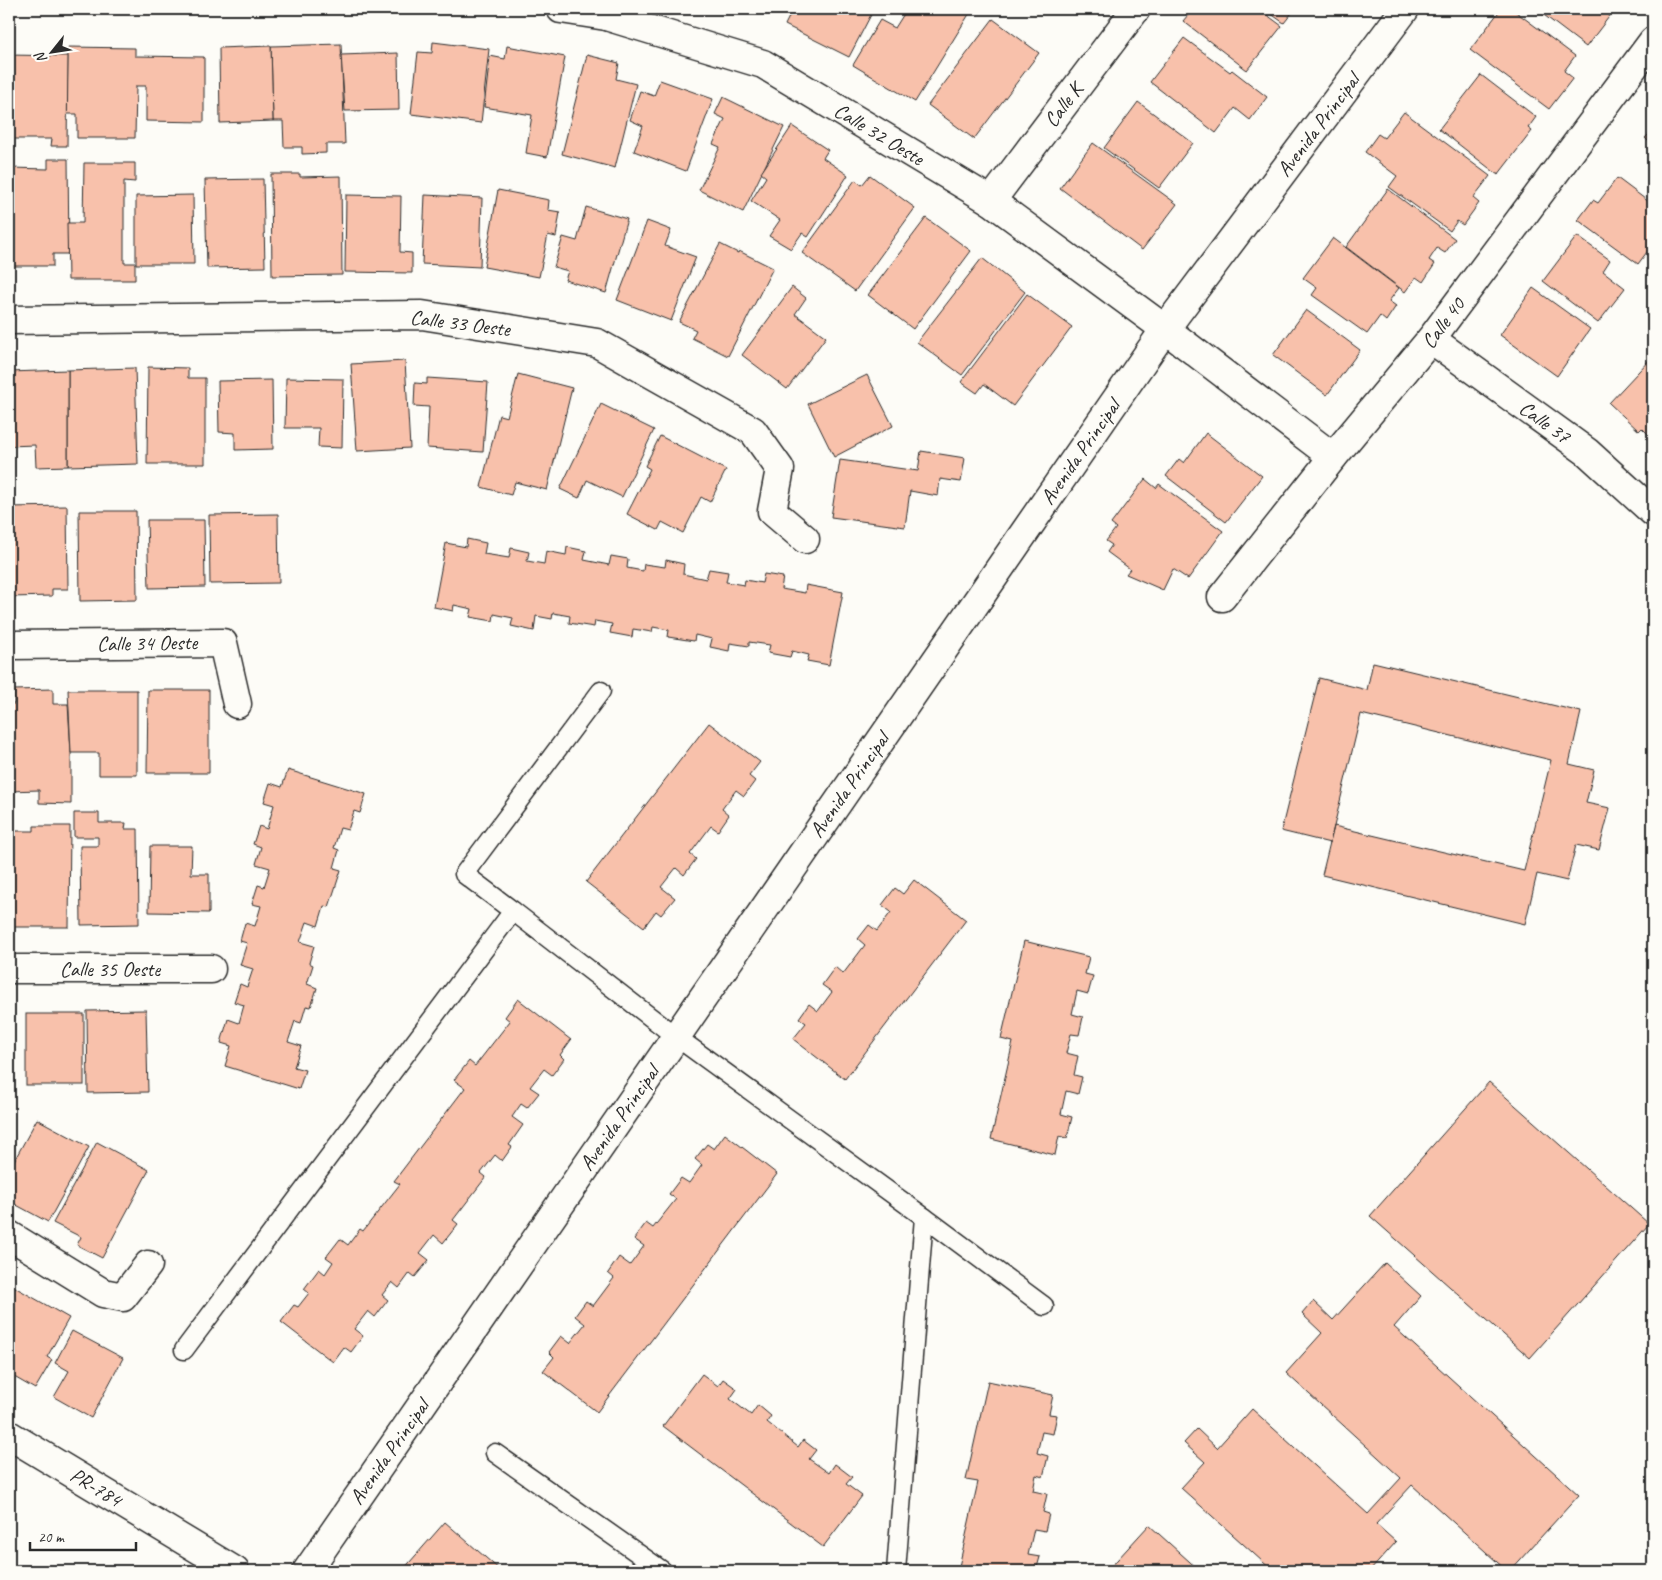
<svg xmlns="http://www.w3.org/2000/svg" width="1662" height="1580" font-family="Caveat,sans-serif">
  <rect width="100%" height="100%" fill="#fdfcf7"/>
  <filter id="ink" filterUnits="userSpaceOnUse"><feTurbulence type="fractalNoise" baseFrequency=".02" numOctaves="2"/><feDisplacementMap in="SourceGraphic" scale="10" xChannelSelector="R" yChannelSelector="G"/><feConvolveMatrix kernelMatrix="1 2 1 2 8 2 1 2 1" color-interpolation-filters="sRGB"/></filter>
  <g filter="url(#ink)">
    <g fill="#f8c1ab" stroke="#2b2b2b">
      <polygon points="793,9 874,9 849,57 785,25"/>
      <polygon points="907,9 968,9 971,11 915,102 853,65 880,20 895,28"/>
      <polygon points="1193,9 1259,9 1282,26 1247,70 1183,21"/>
      <polygon points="1264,9 1295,9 1284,23"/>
      <polygon points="1501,9 1512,9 1575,56 1564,71 1573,78 1549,109 1470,50"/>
      <polygon points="1536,9 1615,9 1586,47"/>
      <polygon points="993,19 1039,53 974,139 928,105"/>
      <polygon points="1184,38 1230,72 1232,70 1267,97 1250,120 1235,108 1216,133 1150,82"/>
      <polygon points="433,42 489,49 481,123 411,114 418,52 432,53"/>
      <polygon points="341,44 345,144 326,144 326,153 302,154 302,147 284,147 283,121 273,121 271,46"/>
      <polygon points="271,46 273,121 220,123 219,48"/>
      <polygon points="507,46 565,57 547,157 526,153 532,115 484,107 490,56 505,59"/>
      <polygon points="68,47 135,48 135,56 204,57 204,122 146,121 146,86 136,86 135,138 77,138 77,114 67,114"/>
      <polygon points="398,53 399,110 345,111 341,55"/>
      <polygon points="9,55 68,56 67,146 51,146 52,139 9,139"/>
      <polygon points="587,55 619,63 616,79 636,84 615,168 562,154"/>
      <polygon points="1481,75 1536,117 1528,128 1532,131 1498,175 1439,129"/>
      <polygon points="660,80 713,99 686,171 634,151 643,126 630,120 640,91 654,96"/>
      <polygon points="723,97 784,127 743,212 699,190 720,147 713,144 725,119 715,114"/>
      <polygon points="1138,102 1193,143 1159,188 1104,148"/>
      <polygon points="1404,112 1490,176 1473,198 1479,203 1463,225 1457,221 1450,231 1389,187 1397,176 1365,152 1378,134 1384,138"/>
      <polygon points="792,126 828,150 823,158 848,175 808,237 802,233 791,249 769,236 780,220 751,201 766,177 761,173"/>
      <polygon points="1653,130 1653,146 1645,138"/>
      <polygon points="1093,143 1177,204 1142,250 1060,188"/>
      <polygon points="48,159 68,159 69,254 53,254 53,266 9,266 10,168 48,169"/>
      <polygon points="84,163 135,163 135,182 124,181 124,263 135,263 135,280 68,280 67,223 83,223"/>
      <polygon points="271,174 300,174 300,177 341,176 342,275 272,276"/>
      <polygon points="870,175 915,208 855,291 802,253 855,180 862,185"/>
      <polygon points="1617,178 1653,205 1653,244 1638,264 1578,220 1593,200 1598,203"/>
      <polygon points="263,179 265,267 207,268 205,180"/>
      <polygon points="1388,189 1455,239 1445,253 1437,248 1429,260 1435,264 1423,282 1416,277 1405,292 1346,247"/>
      <polygon points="498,190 549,200 548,210 560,212 556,237 548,235 539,277 484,267"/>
      <polygon points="193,195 194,264 136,264 136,196"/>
      <polygon points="346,195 401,196 400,252 412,253 412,273 345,272"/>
      <polygon points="425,195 482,198 480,267 422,264"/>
      <polygon points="586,207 627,219 606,293 565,280 568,271 554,267 563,237 577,241"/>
      <polygon points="926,218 971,251 913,329 868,295"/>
      <polygon points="647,221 671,230 665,246 696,257 671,321 617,300"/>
      <polygon points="1577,236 1610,260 1603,271 1625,288 1598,323 1543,281"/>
      <polygon points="1333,238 1399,288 1389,301 1396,306 1386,321 1380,316 1367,334 1312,295 1317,288 1303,278"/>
      <polygon points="720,244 738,253 739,251 773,268 728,356 692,338 696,330 679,322"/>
      <polygon points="982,258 1025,292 962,375 917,342"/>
      <polygon points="792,287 806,298 795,314 826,337 787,389 742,355"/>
      <polygon points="1533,288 1590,329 1557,376 1500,335"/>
      <polygon points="1027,294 1072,327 1013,406 984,384 977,393 961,382"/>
      <polygon points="1306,310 1360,350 1327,395 1273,355"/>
      <polygon points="1653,356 1653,439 1642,428 1639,431 1609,403"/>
      <polygon points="405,361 410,448 357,451 351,364"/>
      <polygon points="148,367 188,368 188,378 205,378 205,464 147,464"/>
      <polygon points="135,368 138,464 68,466 68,370"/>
      <polygon points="68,370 68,466 36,467 35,445 9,446 9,372"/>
      <polygon points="518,374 572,388 547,490 515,482 511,495 481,487 499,415 507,417"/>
      <polygon points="867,375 893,426 834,457 808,404"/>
      <polygon points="286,378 343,379 342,448 318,447 319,428 285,428"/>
      <polygon points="427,378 488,382 483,452 427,448 429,407 414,406 415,383 427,384"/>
      <polygon points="272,380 273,449 235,450 235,433 219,432 218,381"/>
      <polygon points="601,404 654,430 622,497 587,480 579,498 560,489"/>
      <polygon points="1206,433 1262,476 1226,522 1166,476 1179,459 1184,463"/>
      <polygon points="660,436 726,470 710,502 701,497 683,533 662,522 658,530 627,514 650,469 645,466"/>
      <polygon points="921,451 965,458 961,482 940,479 938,496 910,491 905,527 831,517 840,460 918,471"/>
      <polygon points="1145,479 1156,488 1159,484 1223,531 1188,579 1173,569 1163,590 1126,574 1130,569 1107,552 1112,545 1106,541 1116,528 1111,524"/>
      <polygon points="67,506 68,589 52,589 52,596 10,597 9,507"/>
      <polygon points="79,511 136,511 137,600 80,601"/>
      <polygon points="278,514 279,583 210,584 209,515"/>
      <polygon points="147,520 204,520 205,587 149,588"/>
      <polygon points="467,539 486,543 484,554 509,558 511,548 529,552 527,561 544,564 546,551 566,555 567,547 586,551 584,560 609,565 611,556 628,559 627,568 643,571 644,564 665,567 666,560 684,564 683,574 706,579 709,569 728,572 726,582 744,585 745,580 762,583 764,574 783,577 781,589 805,593 806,585 843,592 829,665 807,661 809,655 792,651 790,657 768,653 770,645 749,642 749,646 730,643 729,651 710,647 712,639 695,635 694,641 668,637 669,630 653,627 652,632 633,629 632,637 610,633 612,624 595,621 594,627 569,623 570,616 553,613 552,619 536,616 534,631 511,626 513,618 494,614 493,621 470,617 472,609 454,605 453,611 434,607 446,543 466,547"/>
      <polygon points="1373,662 1581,712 1569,764 1594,770 1586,803 1610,808 1599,850 1576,845 1567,881 1537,874 1525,924 1322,875 1334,826 1524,871 1551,760 1361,714 1330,843 1281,831 1319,678 1367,690"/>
      <polygon points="53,689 53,704 68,704 71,753 71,804 39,803 39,790 9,791 9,704 14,704 14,690"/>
      <polygon points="68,690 137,690 137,775 99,775 99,753 71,753"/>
      <polygon points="148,690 209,690 209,773 147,773"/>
      <polygon points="709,723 760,762 749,776 755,781 744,796 736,790 722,809 729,815 718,831 711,826 690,854 696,859 684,875 676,868 661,887 675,898 661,915 656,911 644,927 586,882"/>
      <polygon points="288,770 366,794 360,813 354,811 348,830 340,828 334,848 339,850 334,868 341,870 329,907 324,906 318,926 307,922 300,942 314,946 309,963 313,965 307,984 317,988 311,1007 306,1006 301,1023 295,1021 288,1042 301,1046 294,1067 305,1070 299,1089 225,1066 231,1046 221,1043 228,1019 239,1023 244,1005 234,1002 240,984 247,987 253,969 240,965 247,943 240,941 245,923 255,926 261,906 252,904 258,885 264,887 270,868 256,864 261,847 253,844 259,826 267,829 274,805 264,802 270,783 282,787"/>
      <polygon points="74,813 99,813 99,823 126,823 125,829 138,829 139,924 81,925 80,846 98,846 98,837 74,837"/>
      <polygon points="34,826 70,826 69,927 9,927 9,835 11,835 11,831 34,831"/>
      <polygon points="150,846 192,846 191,874 209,874 209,913 149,912"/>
      <polygon points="914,880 966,920 845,1079 793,1039 806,1023 799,1018 809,1004 818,1011 832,992 822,985 835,967 843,974 865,945 858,939 869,925 877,931 891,912 882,905 895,888 903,894"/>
      <polygon points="1024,941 1089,957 1085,974 1093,976 1088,994 1077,991 1072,1014 1083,1017 1079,1035 1071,1034 1066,1053 1078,1056 1074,1075 1082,1077 1078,1094 1066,1091 1061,1114 1072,1117 1067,1138 1059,1136 1055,1155 991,1139 1013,1042 1001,1039"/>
      <polygon points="518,999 571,1040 560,1055 564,1059 552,1075 544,1069 530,1087 539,1093 527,1108 521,1104 512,1117 523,1125 509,1145 512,1147 502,1161 495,1155 481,1173 486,1177 453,1220 458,1224 443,1243 434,1235 420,1253 429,1260 415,1277 410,1273 399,1288 392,1282 382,1295 388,1300 375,1317 368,1311 354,1329 363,1336 351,1352 344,1347 333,1362 281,1322 294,1305 298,1307 309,1293 304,1289 319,1269 325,1274 333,1262 326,1257 340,1239 348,1245 360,1229 363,1231 400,1184 394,1181 465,1088 454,1080 469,1061 475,1066 510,1021 505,1017"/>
      <polygon points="146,1010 148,1092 88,1093 87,1011"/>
      <rect x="26" y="1014" width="58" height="71"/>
      <polygon points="1489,1082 1649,1224 1530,1358 1370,1216"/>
      <polygon points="37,1119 89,1147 48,1222 9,1201 9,1170"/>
      <polygon points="725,1134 777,1174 597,1412 543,1371 554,1357 549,1352 561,1336 570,1343 585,1324 575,1316 586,1301 593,1306 614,1278 608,1273 619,1257 630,1265 644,1246 634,1239 646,1223 653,1228 676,1199 669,1194 681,1178 689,1183 702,1165 695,1159 707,1144 714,1149"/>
      <polygon points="97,1142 149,1170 102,1258 77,1245 81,1237 53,1223"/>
      <polygon points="1385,1263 1421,1296 1394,1327 1579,1495 1510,1571 1507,1571 1412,1485 1376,1524 1396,1542 1370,1571 1273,1571 1181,1488 1205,1462 1184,1443 1197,1429 1217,1448 1252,1409 1368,1514 1401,1478 1286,1373 1322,1333 1302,1314 1313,1301 1333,1320"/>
      <polygon points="11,1285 69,1318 47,1357 52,1360 35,1389 9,1374 9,1289"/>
      <polygon points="72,1331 123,1358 91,1418 54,1397 69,1371 55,1363"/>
      <polygon points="702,1374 718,1386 723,1379 737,1389 730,1399 751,1415 758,1405 771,1416 767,1422 798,1447 803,1440 816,1450 809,1459 829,1473 835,1464 852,1477 846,1484 862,1496 823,1547 663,1426"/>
      <polygon points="988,1381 1053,1395 1049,1414 1057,1415 1053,1434 1042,1432 1037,1453 1048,1456 1043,1477 1036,1475 1033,1491 1047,1494 1043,1512 1049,1514 1045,1531 1034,1529 1028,1555 1040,1557 1036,1571 958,1571 978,1482 966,1480"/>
      <polygon points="445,1522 501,1571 402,1571"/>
      <polygon points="1149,1525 1200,1571 1107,1571"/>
    </g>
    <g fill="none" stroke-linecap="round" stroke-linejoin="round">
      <defs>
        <g id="lane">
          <polyline points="513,911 675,1036 924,1217 896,1571"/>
          <polyline points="924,1217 1044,1306"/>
          <polyline points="184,1350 513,911 464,874 601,691"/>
          <polyline points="495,1453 663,1571"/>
        </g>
        <g id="street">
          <polyline points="561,9 606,16 763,64 991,201 1165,329 1333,457"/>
          <polyline points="991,201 1136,9"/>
          <polyline points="9,320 422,315 597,343 753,431 780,469 772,511 805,539"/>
          <polyline points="1431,339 1587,452 1653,512"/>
          <polyline points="1222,597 1333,457 1431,339 1653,41"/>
          <polyline points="9,645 223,643 237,704"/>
          <polyline points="9,969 211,969"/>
          <polyline points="9,1235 103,1293 123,1297 148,1265"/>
        </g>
        <polyline id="secondary" points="307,1571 1165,329 1405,9"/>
        <polyline id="primary" points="9,1435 235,1571"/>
      </defs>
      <use href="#lane" stroke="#2b2b2b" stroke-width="21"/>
      <use href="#street" stroke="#2b2b2b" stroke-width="31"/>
      <use href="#secondary" stroke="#2b2b2b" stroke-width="31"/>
      <use href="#primary" stroke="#2b2b2b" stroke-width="31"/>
      <use href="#lane" stroke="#fdfcf7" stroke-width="18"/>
      <use href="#street" stroke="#fdfcf7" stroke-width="28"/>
      <use href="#secondary" stroke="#fdfcf7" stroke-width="28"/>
      <use href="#primary" stroke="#fdfcf7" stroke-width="28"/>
    </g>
  </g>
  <g text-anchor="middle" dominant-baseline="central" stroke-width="4" stroke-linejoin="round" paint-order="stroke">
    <g font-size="21" fill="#2b2b2b" stroke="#fdfcf7">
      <text transform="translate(1063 105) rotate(-53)">Calle K</text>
      <text transform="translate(1318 125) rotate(-53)">Avenida Principal</text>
      <text transform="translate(879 134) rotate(31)">Calle 32 Oeste</text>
      <text transform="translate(460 323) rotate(7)">Calle 33 Oeste</text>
      <text transform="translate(1443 323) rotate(-53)">Calle 40</text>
      <text transform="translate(1545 422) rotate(36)">Calle 37</text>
      <text transform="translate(1080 452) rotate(-55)">Avenida Principal</text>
      <text transform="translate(147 643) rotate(-1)">Calle 34 Oeste</text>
      <text transform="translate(849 785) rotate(-55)">Avenida Principal</text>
      <text x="110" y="969">Calle 35 Oeste</text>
      <text transform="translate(619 1118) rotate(-55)">Avenida Principal</text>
      <text transform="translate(389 1452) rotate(-55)">Avenida Principal</text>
      <text transform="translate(96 1487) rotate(31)">PR-784</text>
    </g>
  </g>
  <rect width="1662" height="1580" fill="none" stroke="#fdfcf7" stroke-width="30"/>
  <rect x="15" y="15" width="1632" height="1550" fill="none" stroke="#2b2b2b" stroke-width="2" filter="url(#ink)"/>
  <g transform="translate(52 52) rotate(240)" stroke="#fdfcf7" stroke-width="4" paint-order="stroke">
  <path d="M0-4L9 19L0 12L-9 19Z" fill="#2b2b2b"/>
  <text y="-8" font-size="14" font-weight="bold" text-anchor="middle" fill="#2b2b2b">N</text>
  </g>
  <path d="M30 1542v8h106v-8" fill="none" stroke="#2b2b2b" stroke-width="2.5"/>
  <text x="38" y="1542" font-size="15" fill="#2b2b2b" stroke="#fdfcf7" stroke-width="4" paint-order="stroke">20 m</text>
</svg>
